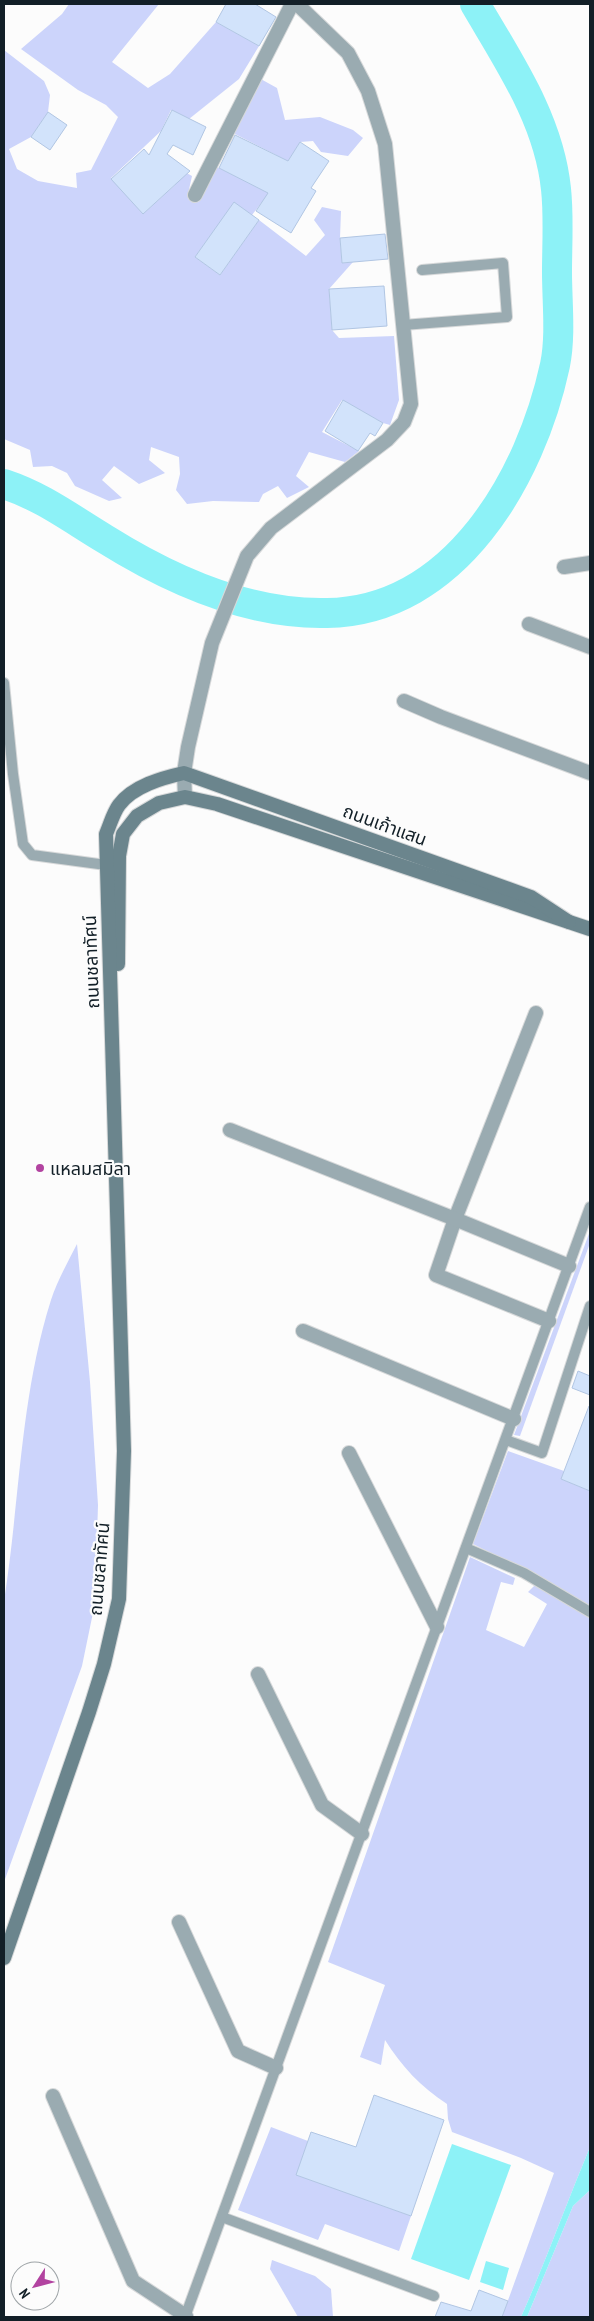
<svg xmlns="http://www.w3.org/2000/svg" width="594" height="2321" font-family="'PT Sans Narrow','Noto Sans Thai',sans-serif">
  <rect width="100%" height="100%" fill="#fcfcfc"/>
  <g fill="#ccd4fb">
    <polygon points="69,4 159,4 112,62 148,88 170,74 216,22 259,46 239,79 189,119 171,110 161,131 111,178 143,214 175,185 172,165 192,176 188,194 199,200 217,167 259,188 276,155 233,133 259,78 277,88 285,120 320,117 353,130 363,138 348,156 321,152 313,141 300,142 272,189 252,215 234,203 195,257 220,275 259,220 306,256 325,235 314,220 322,207 341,211 340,238 342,263 353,262 329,289 332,330 339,338 394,336 399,400 390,425 383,423 342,400 322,432 359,451 345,462 309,452 296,476 309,487 287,498 278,486 263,494 259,502 213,501 187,504 176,490 180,474 179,457 151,447 149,460 165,473 139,484 114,466 102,480 122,498 109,501 75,486 67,473 52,466 33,467 30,450 4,439 4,50 44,81 50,95 48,112 31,137 9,149 17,169 38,181 77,188 76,173 91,170 118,117 106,105 78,90 21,49 62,14"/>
    <polygon points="590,1231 590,1243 520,1436 514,1435"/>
    <path d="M77,1244l13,138 8,123 -3,98 -13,63 -78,216v-281c16,-101 16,-203 47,-301 6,-19 17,-38 26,-56z"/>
    <polygon points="508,1451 564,1471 561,1479 590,1491 590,1608 533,1574 473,1544"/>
    <path d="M470,1557l45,21 -2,7 -12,-3 -15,48 38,17 23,-43 -19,-12 7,-7 55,33v529c-24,57 -44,114 -69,170h-19l52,-144 -33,-15 -69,-26 -4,-13 -1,-15c-27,-18 -45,-37 -62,-64l-4,25 -21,-8 25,-72 -57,-23z"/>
    <polygon points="271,2127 308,2141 297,2175 411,2216 399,2251 325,2224 318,2240 238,2210"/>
    <polygon points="590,2190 590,2317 527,2317 573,2206"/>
    <polygon points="272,2260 315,2276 331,2289 333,2317 298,2317 270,2269"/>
  </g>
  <g fill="#8df2f7">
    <polygon points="452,2144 511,2165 469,2280 411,2259"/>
    <path d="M590,2147v43l-17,16 -46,111h-6c25,-56 45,-113 69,-170z"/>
    <polygon points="486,2261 509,2268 503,2290 480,2282"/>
  </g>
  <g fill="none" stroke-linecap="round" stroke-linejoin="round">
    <path stroke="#8df2f7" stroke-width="30" d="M4,484c39,13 66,34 101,55 64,40 144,76 222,74 128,-2 204,-136 228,-248 6,-29 2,-63 2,-93 0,-28 2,-56 -1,-83 -7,-69 -47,-127 -81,-185"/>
  </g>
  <g fill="#d2e3fb" stroke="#b1c6e3">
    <polygon points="226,4 255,4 276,17 259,46 216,22"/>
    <polygon points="172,110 206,127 193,155 173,145 167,154 190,171 143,214 111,179 144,149 149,155"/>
    <polygon points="48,112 67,125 50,150 31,137"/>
    <polygon points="235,135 288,161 300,142 329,161 311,188 316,191 291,233 256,211 268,193 219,168"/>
    <polygon points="234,202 259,220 220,275 195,257"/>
    <polygon points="385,234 388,259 342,263 340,238"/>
    <polygon points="384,286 387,326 332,330 329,289"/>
    <polygon points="343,400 383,423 375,436 370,433 358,451 325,431"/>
    <polygon points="578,1371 590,1376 590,1395 572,1388"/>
    <polygon points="589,1406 590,1407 590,1491 561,1479"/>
    <polygon points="374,2095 444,2120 411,2216 296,2175 311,2132 356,2147"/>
    <polygon points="479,2290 508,2301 502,2317 435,2317 441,2302 471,2311"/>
  </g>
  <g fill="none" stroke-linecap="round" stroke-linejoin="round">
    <defs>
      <g id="service">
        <polyline points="403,325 507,317 503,263 422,270"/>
        <polyline points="4,683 13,774 23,844 32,855 106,865"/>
        <polyline points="506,1440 542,1453 590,1306"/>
        <polyline points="466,1548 524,1573 590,1612"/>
        <polyline points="222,2217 434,2296"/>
        <polyline points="185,2317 590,1207"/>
      </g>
      <g id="minor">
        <polyline points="195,195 292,4"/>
        <polyline points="564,567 590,563"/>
        <polyline points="529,624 590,647"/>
        <polyline points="404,701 441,717 590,773"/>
        <polyline points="185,797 184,773 188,747 212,643 247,556 271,528 387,440 404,422 411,404 385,144 368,91 348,53 297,4"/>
        <polyline points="536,1013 455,1219 436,1275 549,1321"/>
        <polyline points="230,1130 455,1219 569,1266"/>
        <polyline points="303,1331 514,1419"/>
        <polyline points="349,1453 437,1627"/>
        <polyline points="258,1674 322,1805 362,1834"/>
        <polyline points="179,1922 238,2051 276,2068"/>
        <polyline points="53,2096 133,2281 186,2316"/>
      </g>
      <g id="secondary">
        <polyline points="118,964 119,856 123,834 137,816 159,803 185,797 217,804 590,929"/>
        <path d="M4,1958l85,-246 15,-48 15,-65 5,-148 -18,-617c4,-9 7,-21 13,-29 14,-19 43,-27 65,-32l347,124 38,25"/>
      </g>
    </defs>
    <use href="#service" stroke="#d7d9da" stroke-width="12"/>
    <use href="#minor" stroke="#d7d9da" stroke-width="16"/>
    <use href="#secondary" stroke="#d7d9da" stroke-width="16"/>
    <use href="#service" stroke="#9aabb1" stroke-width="10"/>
    <use href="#minor" stroke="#9aabb1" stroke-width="14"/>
    <use href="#secondary" stroke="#6b858d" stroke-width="14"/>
  </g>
  <circle fill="#b243a0" stroke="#fcfcfc" stroke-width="2" cx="40" cy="1168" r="5"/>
  <g text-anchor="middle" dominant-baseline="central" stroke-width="4.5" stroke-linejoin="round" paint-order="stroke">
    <g font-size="18" fill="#121f27" stroke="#fcfcfc">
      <text transform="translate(385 825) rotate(20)">ถนนเก้าแสน</text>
      <text transform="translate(91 962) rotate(-92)">ถนนชลาทัศน์</text>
      <text transform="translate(99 1569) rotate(-85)">ถนนชลาทัศน์</text>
    </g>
    <g font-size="18" fill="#121f27" stroke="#fcfcfc" text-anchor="start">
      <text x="50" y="1168">แหลมสมิลา</text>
    </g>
  </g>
  <rect width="594" height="2321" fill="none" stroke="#121f27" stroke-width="10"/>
  <g transform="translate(35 2286) rotate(234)"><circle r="24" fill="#fcfcfc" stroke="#9ea4a7"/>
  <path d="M0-4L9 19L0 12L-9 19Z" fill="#b243a0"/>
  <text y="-8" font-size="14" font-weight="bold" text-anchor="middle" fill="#121f27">N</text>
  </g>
</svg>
